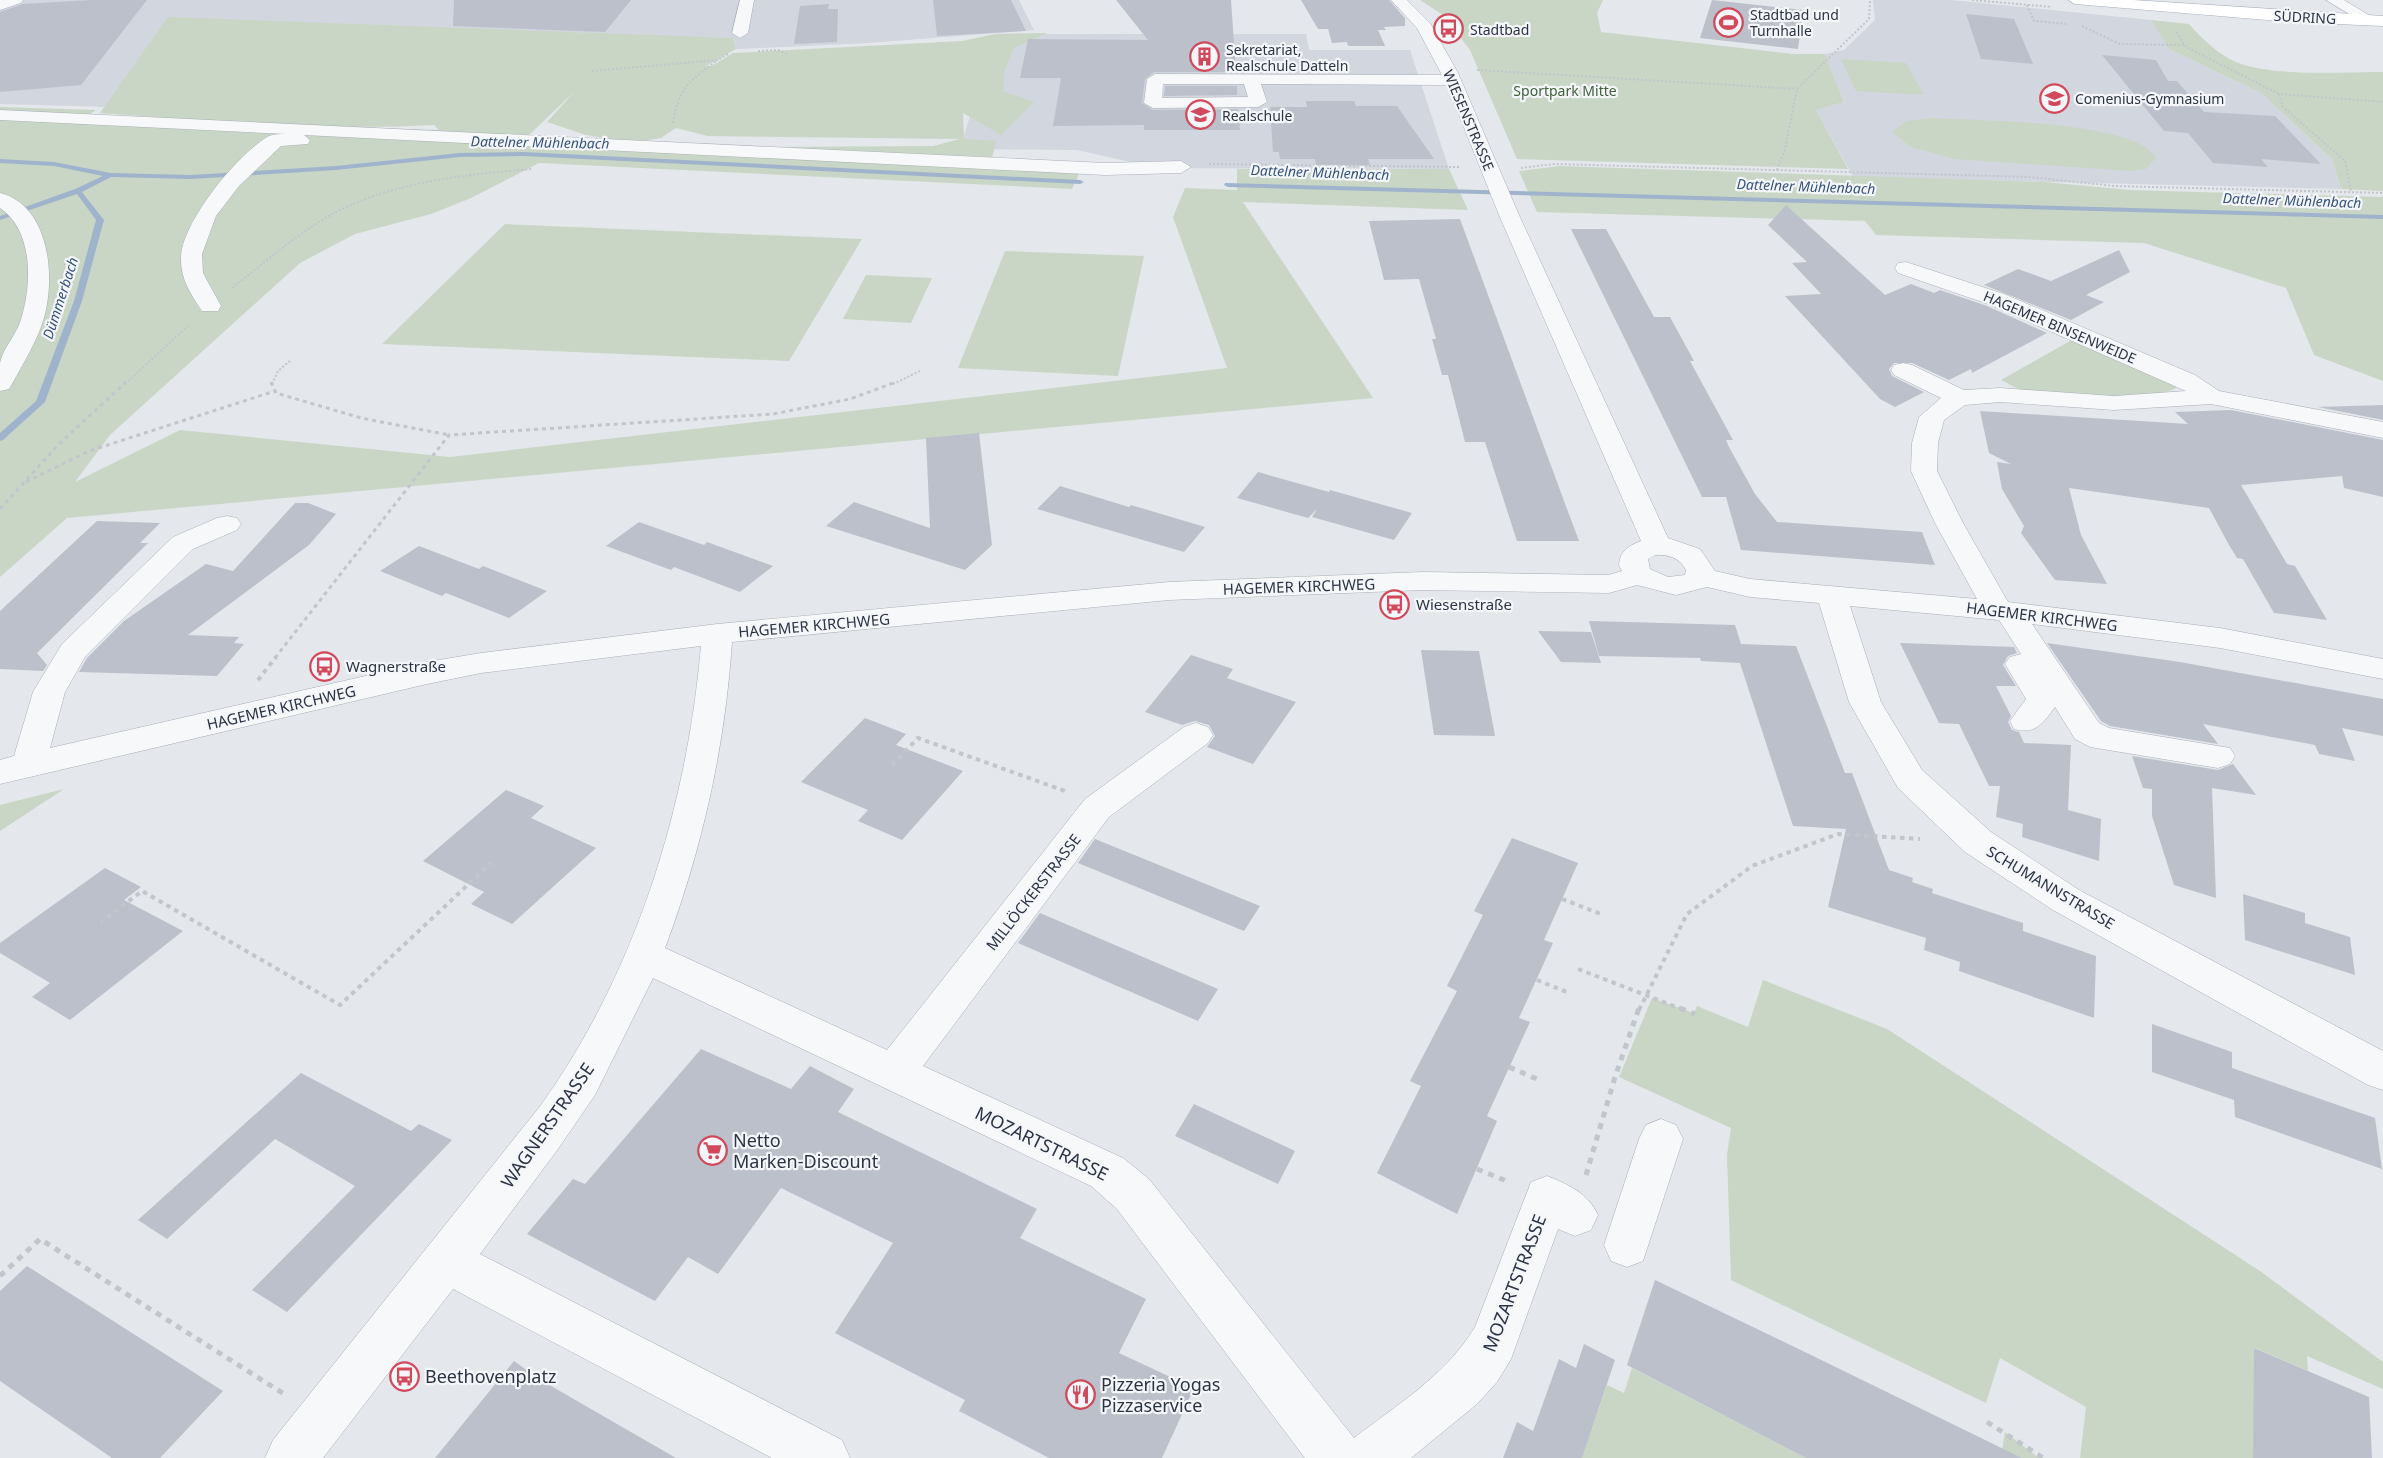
<svg xmlns="http://www.w3.org/2000/svg" width="2383" height="1458" font-family="'Noto Sans',sans-serif">
  <rect width="100%" height="100%" fill="#e4e7ec"/>
  <g fill="#d2d6de">
    <polygon points="0,0 1019,0 1034,30 869,43 739,49 736,49 733,38 604,35 108,107 0,104"/>
    <polygon points="1873,0 1951,0 2151,20 2169,49 2261,93 2332,159 2341,189 1853,177 1816,110 1844,102 1825,54 1844,50 1875,20"/>
    <polygon points="995,34 1306,34 1309,50 1410,50 1449,169 1157,168 1077,150 960,149"/>
  </g>
  <g fill="#c9d6c5" fill-rule="evenodd">
    <polygon points="1420,0 1603,0 1597,13 1601,32 1793,54 1825,54 1844,102 1816,110 1848,169 1517,159 1470,50 1443,15"/>
    <path d="M168,17l565,21 3,11 -30,17h6l21,-13 229,-12 33,-7 52,-1 -33,15 -10,24 -1,19 31,11 -33,33 -38,-22 1,26 32,2 -6,26 89,7 -7,15 -533,-26 -68,35 -40,16 -76,20 -55,29 -190,172 -35,47 105,-52 270,27 777,-89 -54,-151 12,-29 52,2v-21h212l19,41 -225,-8 130,196 -1306,120 -67,59v-470l96,3 -6,4 127,11 222,5 -5,-5c-111,6 -223,-4 -334,-12zM574,92l-27,30 39,13 29,5 -86,-5zM676,128l32,8 252,3 -27,7 -166,1 -126,-6 20,-3z"/>
    <path d="M2151,20l38,4c12,14 29,30 47,38 36,15 107,10 147,10v119l-42,-2 -9,-30 -71,-66 -92,-44z"/>
    <polygon points="1841,59 1906,63 1924,95 1856,91"/>
    <path d="M1933,118c42,3 203,2 223,40l-10,11 -15,2 -177,-12 -43,-12 -19,-15 14,-11z"/>
    <polygon points="1559,166 2045,182 2129,190 2383,197 2383,381 2314,355 2286,288 2144,243 1876,235 1865,221 1537,212 1519,171"/>
    <polygon points="505,224 862,239 789,361 382,344"/>
    <polygon points="1005,251 1144,256 1118,376 958,368"/>
    <polygon points="866,275 932,278 911,323 843,319"/>
    <path d="M2077,337l97,45 2,6c-18,12 -132,9 -154,2 -7,-2 -14,-7 -21,-10z"/>
    <polygon points="64,789 0,831 0,805"/>
    <polygon points="1763,980 1887,1029 2260,1271 2383,1362 2383,1389 2307,1356 2308,1371 2255,1348 2253,1458 2080,1458 2086,1407 2000,1358 1986,1403 1731,1280 1727,1155 1731,1128 1619,1077 1652,998 1694,1013 1697,1006 1748,1027"/>
    <polygon points="1632,1368 1806,1458 1563,1458 1582,1457 1607,1385 1624,1393"/>
    <polygon points="2005,1432 2039,1458 2001,1458"/>
  </g>
  <g fill="none" stroke-linecap="round" stroke-linejoin="round">
    <g fill="#9fb4cc" fill-rule="evenodd">
      <polygon points="523,152 1080,180 1084,182 1080,184 523,156 460,157 336,170 191,179 111,177 82,192 104,220 82,301 45,402 3,440 0,441 0,433 36,401 74,301 96,220 77,194 0,220 0,216 75,189 103,176 54,166 0,163 0,159 54,162 111,173 191,175 336,166 460,153"/>
      <polygon points="1225,183 2383,215 2383,219 1228,187 1224,185"/>
    </g>
  </g>
  <g fill="#bbc0ca">
    <polygon points="91,0 147,0 81,85 0,92 0,12 23,4"/>
    <polygon points="454,0 631,0 605,32 453,26"/>
    <polygon points="933,0 1011,0 1026,31 937,36"/>
    <polygon points="1116,0 1231,0 1236,72 1154,72 1145,79 1142,103 1153,110 1238,109 1240,130 1144,130 1144,125 1053,126 1061,78 1020,78 1028,39 1148,40"/>
    <polygon points="1301,0 1389,0 1405,18 1405,26 1384,27 1386,30 1378,30 1385,46 1348,46 1347,42 1332,43 1328,29 1318,29"/>
    <polygon points="1712,0 1803,10 1798,49 1700,38"/>
    <polygon points="829,4 828,9 838,9 837,42 794,44 800,6"/>
    <polygon points="1966,14 2014,19 2033,64 1981,59"/>
    <polygon points="2102,55 2156,60 2168,81 2177,81 2204,112 2275,116 2321,164 2261,159 2268,167 2213,163 2188,133 2164,131"/>
    <polygon points="1165,86 1237,86 1237,95 1164,96"/>
    <polygon points="1306,101 1354,101 1356,106 1397,106 1434,159 1368,159 1370,165 1316,165 1315,159 1280,159 1279,152 1273,152 1270,107 1307,107"/>
    <polygon points="1786,205 1885,295 1911,284 1934,293 1940,290 1987,306 2047,333 1972,373 1971,369 1949,380 1912,363 1894,363 1889,369 1892,376 1924,392 1895,407 1880,399 1785,296 1821,294 1792,263 1807,262 1768,225"/>
    <polygon points="1460,219 1564,501 1579,541 1517,541 1485,442 1465,442 1448,375 1442,375 1432,339 1436,339 1419,279 1384,280 1369,221"/>
    <polygon points="1571,229 1606,229 1654,317 1670,317 1694,361 1690,361 1733,440 1726,440 1729,447 1755,494 1777,522 1922,532 1935,565 1741,550 1726,497 1702,497"/>
    <polygon points="2119,250 2130,272 2086,295 2104,302 2071,320 1984,285 2018,269 2051,281"/>
    <polygon points="2383,405 2383,420 2318,407"/>
    <polygon points="2231,410 2383,440 2383,497 2344,488 2342,476 2241,485 2287,564 2295,566 2327,620 2274,613 2243,559 2237,558 2229,545 2209,508 2069,488 2081,535 2107,584 2055,580 2021,533 2024,526 2002,489 1997,462 2011,464 1989,453 1980,411 2188,424 2175,412"/>
    <polygon points="979,433 992,545 965,570 826,526 854,502 930,528 926,438"/>
    <polygon points="1258,472 1329,492 1330,490 1412,513 1394,540 1312,517 1317,509 1308,518 1237,498"/>
    <polygon points="1060,486 1129,507 1131,505 1205,527 1184,552 1037,509"/>
    <polygon points="295,503 308,503 336,514 309,545 188,635 239,637 234,643 244,644 217,676 79,672 87,658 124,621 206,564 233,571"/>
    <polygon points="97,521 160,523 140,543 148,543 37,653 47,665 43,671 0,669 0,611"/>
    <polygon points="639,522 704,545 707,542 773,566 740,592 674,567 671,570 606,546"/>
    <polygon points="419,546 479,569 483,566 547,591 509,618 446,593 442,596 380,571"/>
    <polygon points="1589,621 1735,625 1741,644 1796,646 1845,773 1852,773 1889,870 1913,878 1912,882 1933,889 1932,893 2023,923 2023,931 2096,956 2094,1018 1959,971 1960,962 1924,950 1926,938 1828,907 1846,829 1793,826 1740,663 1701,661 1700,658 1599,656"/>
    <polygon points="1538,631 1591,632 1601,663 1561,662"/>
    <polygon points="1900,643 2014,647 2017,653 2008,656 2003,665 2016,686 1996,686 2011,716 2008,722 2012,730 2019,732 2024,743 2071,745 2068,810 2101,819 2099,861 2022,837 2023,824 1996,817 2000,786 1989,786 1959,724 1939,723"/>
    <polygon points="2047,643 2180,662 2383,699 2383,736 2342,728 2355,761 2319,754 2315,745 2203,724 2218,744 2110,726 2101,721"/>
    <polygon points="1421,650 1479,651 1495,736 1434,735"/>
    <polygon points="1191,655 1233,669 1227,678 1296,702 1253,764 1207,747 1215,736 1209,725 1195,721 1182,725 1145,712"/>
    <polygon points="865,718 906,734 896,745 963,771 902,840 858,821 868,810 801,782"/>
    <polygon points="2132,756 2218,770 2233,764 2256,795 2212,788 2216,898 2174,885 2152,816 2152,789 2143,788"/>
    <polygon points="506,790 544,806 531,818 596,848 512,924 471,904 484,892 423,861"/>
    <polygon points="1512,838 1578,863 1544,940 1553,943 1519,1018 1530,1022 1487,1116 1497,1121 1457,1214 1377,1173 1421,1086 1410,1081 1457,991 1447,986 1483,915 1474,911"/>
    <polygon points="1095,839 1260,906 1244,931 1078,863"/>
    <polygon points="105,868 141,887 124,900 183,931 70,1020 32,997 50,983 0,953 0,943"/>
    <polygon points="2243,894 2305,913 2305,923 2350,937 2355,975 2245,940"/>
    <polygon points="1040,913 1218,989 1198,1021 1018,943"/>
    <polygon points="2152,1024 2232,1052 2232,1068 2375,1118 2382,1169 2235,1117 2234,1100 2152,1072"/>
    <polygon points="701,1049 791,1089 810,1066 854,1089 838,1112 1037,1209 1020,1238 1146,1299 1119,1353 1194,1388 1162,1458 1049,1458 959,1411 965,1400 835,1333 893,1243 781,1188 718,1274 688,1257 655,1301 527,1234 573,1179 585,1184"/>
    <polygon points="301,1073 411,1131 419,1124 452,1140 287,1312 252,1290 355,1186 275,1139 167,1239 138,1220"/>
    <polygon points="1194,1104 1295,1151 1278,1184 1175,1136"/>
    <polygon points="27,1266 223,1391 160,1458 112,1458 0,1381 0,1291"/>
    <polygon points="1655,1280 1809,1354 2022,1458 1806,1458 1627,1365"/>
    <polygon points="1584,1344 1615,1360 1582,1458 1503,1458 1517,1422 1533,1431 1559,1359 1576,1368"/>
    <polygon points="2254,1348 2369,1397 2372,1458 2253,1458"/>
    <polygon points="514,1361 539,1379 676,1458 435,1458"/>
  </g>
  <g fill="none" stroke-linecap="round" stroke-linejoin="round">
    <defs>
      <g id="minor">
        <polygon points="0,0 23,0 21,3 0,10"/>
        <polygon points="740,0 754,0 748,33 740,38 732,33"/>
        <path d="M1391,0h16l23,23 28,50 61,142 149,323 32,11 15,22 35,8 227,20 -42,-76 -24,-52 1,-28 7,-26 22,-19 -47,-23 -3,-5 3,-5 9,-2 9,2 52,25 36,-2 114,8 72,-5 -198,-87 -90,-31 -3,-5 3,-5 8,-1 98,32 191,81 24,16 164,31v16l-172,-34 -97,6 -114,-8 -35,3 -21,15 -6,23 -1,28 26,52 45,79 212,26 163,31v20l-163,-31 -188,-24 67,99 10,5 121,20 5,8 -5,8 -12,4 -128,-21 -15,-8 -20,-32c-12,16 -19,28 -41,22l-4,-8 16,-22 -21,-35 5,-7 11,-3 -22,-34 -149,-14 31,96 41,68 69,62 88,58 304,161v39l-15,-5 -315,-175 -88,-58 -67,-64 -49,-86 -30,-99 -69,-6 -43,-10 -31,8 -39,-10 -28,8 -187,-3 -253,10 -437,42c-7,106 -30,207 -67,306l222,102 198,-251 99,-72 12,-4 12,4 5,8 -5,8 -99,74 -186,249 200,92 26,21 205,259c43,-33 92,-63 121,-111l56,-145 16,-6c22,9 41,17 51,39l-7,15 -16,6 -17,-7 -47,130 -14,23 -20,22 -66,54h-106l-188,-249 -26,-23 -438,-208 -58,117 -37,54 -78,105 362,186 8,18h-78l-319,-169 -130,169h-58l8,-18 268,-335c95,-133 146,-298 160,-459l-220,27 -54,11 -427,100v-24l14,-4 19,-64 29,-48 111,-107 44,-19 10,-2 10,2 4,6 -4,6 -44,19 -108,108 -20,35 -15,56 377,-86 54,-9 236,-29 452,-42 253,-10 186,3 14,-4 -3,-6c1,-14 9,-19 22,-24l-142,-326 -52,-130 -186,-1 6,18 -9,5 -105,1 -9,-5 3,-24 8,-5 287,1 -25,-47zM1163,84h81l4,13 -86,1zM1655,555c13,-1 25,3 31,15l-1,5 -17,2 -18,-8 -2,-10z"/>
        <polygon points="2326,0 2344,0 2377,20 2374,23 2364,23"/>
        <path d="M0,110l1105,53 76,-2 10,6 -10,6 -76,2 -801,-40 6,5 -2,4 -27,2 -42,40 -23,30 -14,38 1,19 18,33 -3,5h-16c-12,-18 -22,-33 -21,-55 2,-35 57,-103 88,-120 5,-2 12,-2 18,-2l-287,-14z"/>
        <path d="M0,193c51,13 56,87 43,128 -7,22 -20,42 -31,63l-3,5 -9,2c0,-9 0,-19 0,-28 2,-12 14,-26 19,-38 13,-35 16,-94 -19,-117z"/>
        <polygon points="1661,1119 1676,1125 1683,1139 1643,1261 1627,1267 1611,1261 1604,1245 1639,1139 1646,1125"/>
      </g>
      <polygon id="major" points="2068,0 2133,0 2383,16 2383,26 2292,22 2075,4"/>
    </defs>
    <use href="#minor" stroke="#a9aeb7" stroke-width="1"/>
    <use href="#major" stroke="#a3abb8" stroke-width="1"/>
    <g stroke="#c2c5cb" stroke-width="2" stroke-dasharray="2 2" stroke-linecap="butt">
      <polyline points="1972,0 2052,7"/>
      <polyline points="2027,5 2034,21 2068,24"/>
      <polyline points="2082,26 2120,44 2184,45"/>
      <polyline points="2176,32 2186,47 2279,94 2383,102"/>
      <polyline points="758,51 778,50 789,55"/>
      <polyline points="1477,70 1797,89"/>
      <polyline points="592,71 718,60 728,54"/>
      <polyline points="2279,94 2283,107 2345,161 2351,191"/>
      <path d="M673,123c6,-36 17,-43 45,-63"/>
      <polyline points="1209,164 1459,167"/>
      <polyline points="1521,168 1554,164 2029,177 2114,186 2383,193"/>
      <polyline points="1777,170 1785,149 1797,89 1869,19 1870,0"/>
      <path d="M232,288c35,-27 69,-58 108,-78 59,-29 129,-36 193,-41"/>
      <polyline points="125,384 190,324"/>
      <polyline points="272,384 278,371 290,361"/>
      <polyline points="893,384 920,371"/>
    </g>
    <g stroke="#c2c5cb" stroke-width="3" stroke-dasharray="4 4" stroke-linecap="butt">
      <polyline points="271,382 276,393 361,418 449,435"/>
      <polyline points="26,482 89,451 275,391"/>
      <polyline points="0,509 58,445 126,382"/>
      <polyline points="275,658 449,435 773,414 850,399 896,382"/>
    </g>
    <g stroke="#c2c5cb" stroke-width="4" stroke-dasharray="4.5 4.5" stroke-linecap="butt">
      <polyline points="258,680 276,657"/>
      <polyline points="892,765 918,738 1065,791"/>
      <polyline points="1562,899 1601,914"/>
      <polyline points="100,923 142,891 340,1005 491,863"/>
      <polyline points="1578,969 1684,1010"/>
      <polyline points="1537,980 1569,993"/>
      <polyline points="1639,1010 1687,914 1752,866 1838,834 1920,839"/>
    </g>
    <g stroke="#c2c5cb" stroke-width="5" stroke-dasharray="6 6" stroke-linecap="butt">
      <polyline points="1680,1008 1695,1014"/>
      <polyline points="1509,1067 1537,1079"/>
      <polyline points="1477,1169 1509,1182"/>
      <polyline points="1586,1175 1615,1077 1639,1008"/>
      <polyline points="0,1276 40,1239 284,1394"/>
      <polyline points="1987,1422 2043,1458"/>
    </g>
    <use href="#minor" fill="#f7f8fa" fill-rule="evenodd"/>
    <use href="#major" fill="#fff" fill-rule="evenodd"/>
  </g>
  <defs>
    <symbol id="stadium-ring" viewBox="-11 -11 22 22"><circle r="9.5" fill="#f4f6f9" stroke="#d1495b" stroke-width="1.5"/><path d="M0-5a6.5 5 0 1 0 0 10a6.5 5 0 1 0 0-10ZM-3.5-1.8h7v3.6h-7Z" fill="#d1495b"/></symbol>
    <symbol id="bus-ring" viewBox="-11 -11 22 22"><circle r="9.5" fill="#f4f6f9" stroke="#d1495b" stroke-width="1.5"/><path d="M-5-6H5V4H4V6H2V4H-2V6H-4V4H-5ZM-3.5-4V0h7V-4ZM-3.5 1.2v1.5H-2V1.2ZM2 1.2v1.5H3.5V1.2Z" fill="#d1495b"/></symbol>
    <symbol id="building-ring" viewBox="-11 -11 22 22"><circle r="9.5" fill="#f4f6f9" stroke="#d1495b" stroke-width="1.5"/><path d="M-4-6H4V6H1V3H-1V6H-4ZM-2.5-4.3h1.7v1.8h-1.7ZM.8-4.3h1.7v1.8H.8ZM-2.5-1h1.7V.8h-1.7ZM.8-1h1.7V.8H.8Z" fill="#d1495b"/></symbol>
    <symbol id="school-ring" viewBox="-11 -11 22 22"><circle r="9.5" fill="#f4f6f9" stroke="#d1495b" stroke-width="1.5"/><path d="M0-5L7-2L0 1L-7-2ZM-4 1L0 2.5L4 1V4Q0 6-4 4Z" fill="#d1495b"/></symbol>
    <symbol id="supermarket-ring" viewBox="-11 -11 22 22"><circle r="9.5" fill="#f4f6f9" stroke="#d1495b" stroke-width="1.5"/><path d="M-6-5.5h2.5l.6 2H6L4.5 2H-2.5L-4.4-4H-6ZM-1.5 3.2a1.3 1.3 0 1 0 .1 0ZM3 3.2a1.3 1.3 0 1 0 .1 0Z" fill="#d1495b"/></symbol>
    <symbol id="restaurant-ring" viewBox="-11 -11 22 22"><circle r="9.5" fill="#f4f6f9" stroke="#d1495b" stroke-width="1.5"/><path d="M-5-6h1v4h1v-4h1v4h1v-4h1v5L-1.5 .5V6h-2V.5L-5-1ZM5-6V6H3V1.5H1.5Q1.5-4 5-6Z" fill="#d1495b"/></symbol>
  </defs>
  <g fill-rule="evenodd">
    <use href="#stadium-ring" x="1712" y="6" width="33" height="33"/>
    <use href="#bus-ring" x="1432" y="12" width="33" height="33"/>
    <use href="#building-ring" x="1188" y="40" width="33" height="33"/>
    <use href="#school-ring" x="2038" y="82" width="33" height="33"/>
    <use href="#school-ring" x="1184" y="98" width="33" height="33"/>
    <use href="#bus-ring" x="1378" y="588" width="33" height="33"/>
    <use href="#bus-ring" x="308" y="650" width="33" height="33"/>
    <use href="#supermarket-ring" x="696" y="1134" width="33" height="33"/>
    <use href="#bus-ring" x="388" y="1360" width="33" height="33"/>
    <use href="#restaurant-ring" x="1064" y="1378" width="33" height="33"/>
  </g>
  <g text-anchor="middle" dominant-baseline="central" stroke-width="4.5" stroke-linejoin="round" paint-order="stroke">
    <g font-size="14" fill="#2b3445" stroke="#f4f6f9" text-anchor="start">
      <text x="1750" y="14">Stadtbad und<tspan x="1750" dy="16">Turnhalle</tspan></text>
      <text x="1470" y="29">Stadtbad</text>
      <text x="1226" y="49">Sekretariat,<tspan x="1226" dy="16">Realschule Datteln</tspan></text>
      <text x="2075" y="98">Comenius-Gymnasium</text>
      <text x="1222" y="115">Realschule</text>
    </g>
    <g font-size="14" fill="#2b3445" stroke="#f4f6f9">
      <text transform="translate(2305 17) rotate(3)">SÜDRING</text>
      <text transform="translate(1469 120) rotate(67)">WIESENSTRASSE</text>
      <text transform="translate(2060 327) rotate(23)">HAGEMER BINSENWEIDE</text>
    </g>
    <g font-size="14" fill="#3f6138" stroke="#f4f6f9">
      <text x="1565" y="90">Sportpark Mitte</text>
    </g>
    <g font-size="14" font-style="italic" fill="#34527a" stroke="#f4f6f9">
      <text transform="translate(540 142) rotate(1)">Dattelner Mühlenbach</text>
      <text transform="translate(1320 172) rotate(2)">Dattelner Mühlenbach</text>
      <text transform="translate(1806 186) rotate(2)">Dattelner Mühlenbach</text>
      <text transform="translate(2292 200) rotate(2)">Dattelner Mühlenbach</text>
      <text transform="translate(60 298) rotate(-72)">Dümmerbach</text>
    </g>
    <g font-size="15" fill="#2b3445" stroke="#f4f6f9">
      <text transform="translate(1299 586) rotate(-2)">HAGEMER KIRCHWEG</text>
      <text transform="translate(2042 616) rotate(7)">HAGEMER KIRCHWEG</text>
      <text transform="translate(814 625) rotate(-5)">HAGEMER KIRCHWEG</text>
      <text transform="translate(281 707) rotate(-13)">HAGEMER KIRCHWEG</text>
      <text transform="translate(2051 887) rotate(31)">SCHUMANNSTRASSE</text>
      <text transform="translate(1033 892) rotate(-52)">MILLÖCKERSTRASSE</text>
    </g>
    <g font-size="15" fill="#2b3445" stroke="#f4f6f9" text-anchor="start">
      <text x="1416" y="604">Wiesenstraße</text>
      <text x="346" y="666">Wagnerstraße</text>
    </g>
    <g font-size="18" fill="#2b3445" stroke="#f4f6f9">
      <text transform="translate(547 1125) rotate(-55)">WAGNERSTRASSE</text>
      <text transform="translate(1042 1143) rotate(26)">MOZARTSTRASSE</text>
      <text transform="translate(1514 1283) rotate(-69)">MOZARTSTRASSE</text>
    </g>
    <g font-size="18" fill="#2b3445" stroke="#f4f6f9" text-anchor="start">
      <text x="733" y="1140">Netto<tspan x="733" dy="21">Marken-Discount</tspan></text>
      <text x="425" y="1376">Beethovenplatz</text>
      <text x="1101" y="1384">Pizzeria Yogas<tspan x="1101" dy="21">Pizzaservice</tspan></text>
    </g>
  </g>
</svg>
